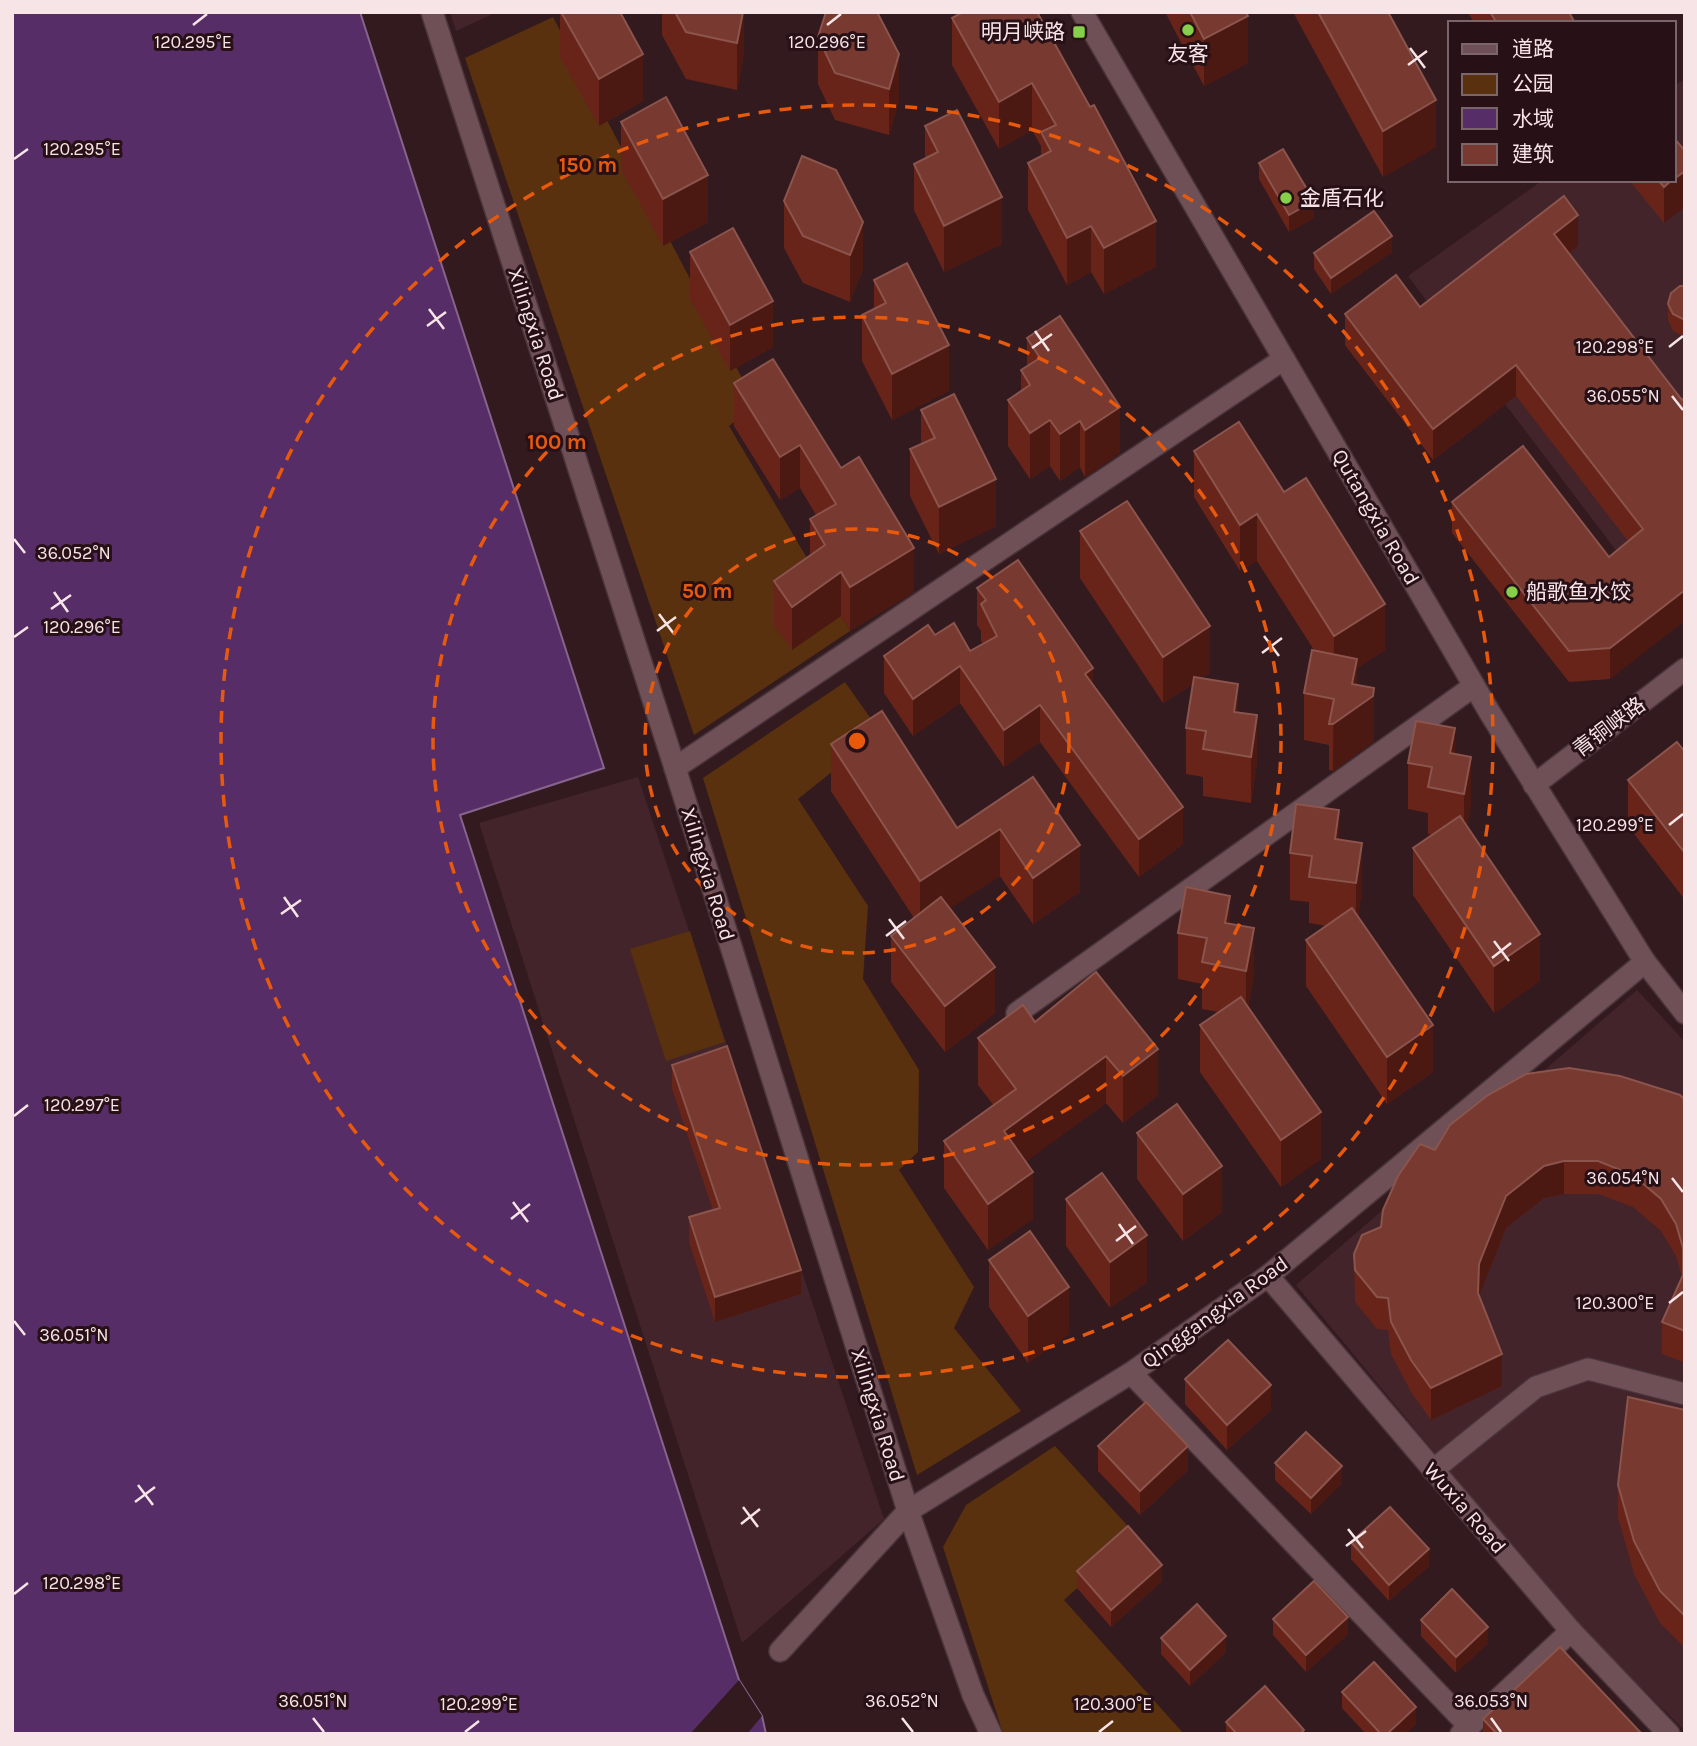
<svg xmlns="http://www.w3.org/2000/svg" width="1697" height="1746" font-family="Karla,'Noto Sans SC',sans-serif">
  <rect width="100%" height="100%" fill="#331a1f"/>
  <g fill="#43242b">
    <polygon points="450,12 497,12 456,31"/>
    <polygon points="1685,79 1685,510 1621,557 1408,276 1543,180 1674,180 1674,86"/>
    <polygon points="638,777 884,1519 742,1643 479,823"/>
    <polygon points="1637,990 1685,1042 1685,1731 1573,1620 1296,1285"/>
  </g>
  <g fill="#59310e">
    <polygon points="553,17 756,405 729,426 850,631 694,735 465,58"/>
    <polygon points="845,682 881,733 798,799 868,906 863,979 919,1070 918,1152 899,1170 974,1287 954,1328 1021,1411 917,1475 703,778"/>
    <polygon points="690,931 725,1042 666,1061 630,949"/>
    <polygon points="1055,1446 1136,1535 1064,1600 1184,1734 1003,1733 943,1547 966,1505"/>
  </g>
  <polygon fill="#572d67" stroke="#87648d" stroke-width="2" points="12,12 360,12 604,768 460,815 739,1680 762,1716 766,1734 12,1734"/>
  <polygon fill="#331a1f" points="739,1680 762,1716 747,1734 690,1734"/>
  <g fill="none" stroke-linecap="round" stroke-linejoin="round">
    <defs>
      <g id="minor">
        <polyline points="432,12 675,768 908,1511 973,1695 991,1734"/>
        <polyline points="1082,12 1490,713 1645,962 1685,1013"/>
        <polyline points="675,768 1284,359"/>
        <polyline points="1534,785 1685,669"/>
        <polyline points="1017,1013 1474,686"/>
        <polyline points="1268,1276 1571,1631 1669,1734"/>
        <polyline points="1131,1373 1469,1726"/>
        <polyline points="1433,1470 1536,1387 1588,1369 1685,1394"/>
        <polyline points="780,1651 908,1511 1131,1373 1268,1276 1645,962"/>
        <polyline points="1461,1734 1571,1631"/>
      </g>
    </defs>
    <use href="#minor" stroke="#4a353a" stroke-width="24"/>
    <use href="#minor" stroke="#6e5056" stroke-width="21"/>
  </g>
  <g fill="#682419">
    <polygon points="560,12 620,12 643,101 599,126 560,57"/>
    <polygon points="662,12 744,12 744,52 737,90 686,79 662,35"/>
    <polygon points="1037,12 1156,267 1104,294 1091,272 1067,285 1028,210 1028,163 1041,156 1041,146 1032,130 999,149 952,65 952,18"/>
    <polygon points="1165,12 1245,12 1248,63 1204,86"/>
    <polygon points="1293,12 1388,12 1436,147 1383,177"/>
    <polygon points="1468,12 1569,12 1575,23 1474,23"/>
    <polygon points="818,37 899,54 899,101 889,135 835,120 818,84"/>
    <polygon points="621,122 708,222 663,246 621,169"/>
    <polygon points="925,126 1002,244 944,272 914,210 914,164 925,158"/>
    <polygon points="1259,163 1314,218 1289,232 1259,179"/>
    <polygon points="1629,180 1674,180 1664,223"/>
    <polygon points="784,201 863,222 863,269 850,302 803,283 784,248"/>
    <polygon points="1578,246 1569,253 1682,400 1610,679 1569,682 1452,533 1452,502 1609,557 1628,541 1516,396 1433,460 1345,345 1345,314 1420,307"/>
    <polygon points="690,252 773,347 730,371 690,299"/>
    <polygon points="1392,252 1331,294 1314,269 1314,253"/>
    <polygon points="874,280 949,391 892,420 862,361 862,315 874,309"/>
    <polygon points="1685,286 1685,336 1683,336 1673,331 1668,320 1668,304"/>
    <polygon points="1027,338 1120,453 1085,477 1080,467 1060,481 1050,466 1030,479 1008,446 1008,400 1021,391 1021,370 1027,367"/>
    <polygon points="773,359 914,592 850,631 841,616 792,650 774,625 774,581 810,556 810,519 816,515 800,488 780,500 734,426 734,383"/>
    <polygon points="921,410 996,526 939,554 910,496 910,449 921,444"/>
    <polygon points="1239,422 1385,650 1357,668 1357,685 1374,735 1373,742 1333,771 1329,770 1329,745 1304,740 1304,693 1314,650 1257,561 1240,571 1194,497 1194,451"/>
    <polygon points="1080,531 1210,673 1201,678 1238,712 1257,762 1251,803 1203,796 1203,777 1186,774 1186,728 1193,684 1163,703 1080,578"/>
    <polygon points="977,588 1093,685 1183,844 1139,877 1040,742 1004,767 960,703 913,736 884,693 884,656 935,635 970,651 983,644 981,641 981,631 977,625"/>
    <polygon points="831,744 957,828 1033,777 1080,892 1033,924 1000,876 950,908 995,1013 945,1052 891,982 891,936 914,918 831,791"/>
    <polygon points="1685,752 1685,900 1628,826 1628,780"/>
    <polygon points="1455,754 1471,804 1467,826 1540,981 1494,1013 1413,895 1413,848 1433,835 1428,834 1428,813 1408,809 1408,763"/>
    <polygon points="1339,839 1362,889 1358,917 1433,1072 1387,1104 1306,986 1306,940 1327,926 1309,923 1309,902 1290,900 1290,853"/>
    <polygon points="1230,924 1254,975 1248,1006 1321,1159 1281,1187 1200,1072 1200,1025 1219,1012 1202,1009 1202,984 1178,979 1178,933"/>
    <polygon points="1096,972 1158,1095 1123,1123 1106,1103 1025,1162 1033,1219 988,1250 944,1188 944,1141 994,1106 978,1085 978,1038 1035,1022"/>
    <polygon points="672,1065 801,1294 715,1322 689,1242 689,1217 713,1210 672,1089"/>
    <polygon points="1685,1100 1685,1363 1662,1354 1662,1322 1682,1277 1676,1256 1661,1231 1633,1207 1598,1194 1564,1194 1544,1198 1506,1228 1479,1296 1502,1386 1431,1420 1411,1392 1391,1354 1388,1330 1377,1329 1355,1302 1354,1254 1381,1227 1435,1150"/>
    <polygon points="1137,1133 1222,1212 1183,1241 1137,1179"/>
    <polygon points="1066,1199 1147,1282 1110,1308 1066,1246"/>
    <polygon points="989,1260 1069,1334 1028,1363 989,1307"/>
    <polygon points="1185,1379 1271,1410 1227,1450 1185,1404"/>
    <polygon points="1685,1410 1685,1648 1660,1623 1634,1574 1618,1517 1618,1485"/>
    <polygon points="1098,1446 1188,1470 1140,1515 1098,1471"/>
    <polygon points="1275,1463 1342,1483 1311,1514 1275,1480"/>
    <polygon points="1351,1542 1429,1566 1389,1601 1351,1559"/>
    <polygon points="1077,1571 1162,1581 1111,1627 1077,1588"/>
    <polygon points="1273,1619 1348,1634 1306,1672 1273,1635"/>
    <polygon points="1421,1620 1488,1643 1456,1673 1421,1636"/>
    <polygon points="1161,1638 1226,1652 1190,1686 1161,1654"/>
    <polygon points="1342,1692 1416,1724 1405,1734 1366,1734 1342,1708"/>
    <polygon points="1483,1719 1642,1734 1483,1734"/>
    <polygon points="1226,1722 1304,1734 1226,1734"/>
  </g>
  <g fill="#4c1812">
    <polygon points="743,12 744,12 744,52 737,90 737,43"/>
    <polygon points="1248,16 1248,63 1204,86 1204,39"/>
    <polygon points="643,54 643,101 599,126 599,79"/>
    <polygon points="899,54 899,101 889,135 889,89"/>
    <polygon points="1032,83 1032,130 999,149 999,102"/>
    <polygon points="1436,100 1436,147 1383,177 1383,131"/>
    <polygon points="1685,171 1685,207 1664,223 1664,187 1672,180 1674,180 1674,179"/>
    <polygon points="708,175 708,222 663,246 663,199"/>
    <polygon points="1002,197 1002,244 944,272 944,226"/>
    <polygon points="1314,201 1314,218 1289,232 1289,215"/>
    <polygon points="1578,215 1578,246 1554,265 1554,234"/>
    <polygon points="1156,221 1156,267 1104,294 1104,248"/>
    <polygon points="863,222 863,269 850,302 850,255"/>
    <polygon points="1091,226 1091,272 1067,285 1067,238"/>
    <polygon points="1392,236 1392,252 1331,294 1331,278"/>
    <polygon points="773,301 773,347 730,371 730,325"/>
    <polygon points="949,345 949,391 892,420 892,374"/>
    <polygon points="1516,365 1516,396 1433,460 1433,429"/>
    <polygon points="1120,407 1120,453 1085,477 1085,430"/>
    <polygon points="1050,420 1050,466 1030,479 1030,433"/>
    <polygon points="1080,421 1080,467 1060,481 1060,434"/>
    <polygon points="800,445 800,488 780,500 780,457"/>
    <polygon points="996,479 996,526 939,554 939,507"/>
    <polygon points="1257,514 1257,561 1240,571 1240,525"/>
    <polygon points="914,548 914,592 850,631 850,587"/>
    <polygon points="841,572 841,616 792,650 792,607"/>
    <polygon points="1685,590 1685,621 1610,679 1610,648"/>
    <polygon points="1385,604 1385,650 1357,668 1357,706 1374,688 1374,735 1373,742 1333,771 1334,636"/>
    <polygon points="1210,626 1210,673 1163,703 1163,657"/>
    <polygon points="960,666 960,703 913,736 913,699"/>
    <polygon points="1093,668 1093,705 1085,674"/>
    <polygon points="1238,684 1238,730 1234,712"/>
    <polygon points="1040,705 1040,742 1004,767 1004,730"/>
    <polygon points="1257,715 1257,762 1251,803 1251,757"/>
    <polygon points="1455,728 1455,775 1450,753"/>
    <polygon points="1471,757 1471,804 1464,840 1464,794"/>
    <polygon points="1183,807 1183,844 1139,877 1139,839"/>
    <polygon points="1339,810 1339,856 1335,839"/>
    <polygon points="1000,829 1000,876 920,928 920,881"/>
    <polygon points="1362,843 1362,889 1356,930 1356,883"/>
    <polygon points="1080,845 1080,892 1033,924 1033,878"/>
    <polygon points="1230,896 1230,942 1225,970 1225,923"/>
    <polygon points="1254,928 1254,975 1246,1017 1246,971"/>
    <polygon points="1540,934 1540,981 1494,1013 1494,966"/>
    <polygon points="995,967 995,1013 945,1052 945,1006"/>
    <polygon points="1433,1025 1433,1072 1387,1104 1387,1057"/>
    <polygon points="1158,1049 1158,1095 1123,1123 1123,1076"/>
    <polygon points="1106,1056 1106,1103 1004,1178 1004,1131"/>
    <polygon points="1321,1112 1321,1159 1281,1187 1281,1140"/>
    <polygon points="1564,1161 1564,1194 1544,1198 1506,1228 1479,1296 1478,1293 1479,1264 1506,1196 1544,1166"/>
    <polygon points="1222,1166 1222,1212 1183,1241 1183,1194"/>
    <polygon points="1033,1172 1033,1219 988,1250 988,1204"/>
    <polygon points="1147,1235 1147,1282 1110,1308 1110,1262"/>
    <polygon points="801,1270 801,1294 715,1322 715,1297"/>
    <polygon points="1069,1287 1069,1334 1028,1363 1028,1316"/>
    <polygon points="1502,1354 1502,1386 1431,1420 1431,1388"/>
    <polygon points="1271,1385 1271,1410 1227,1450 1227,1425"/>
    <polygon points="1188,1446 1188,1470 1140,1515 1140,1491"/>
    <polygon points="1342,1466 1342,1483 1311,1514 1311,1498"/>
    <polygon points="1429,1549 1429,1566 1389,1601 1389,1585"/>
    <polygon points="1162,1565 1162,1581 1111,1627 1111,1610"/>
    <polygon points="1348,1617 1348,1634 1306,1672 1306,1655"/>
    <polygon points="1488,1627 1488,1643 1456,1673 1456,1657"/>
    <polygon points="1226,1636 1226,1652 1190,1686 1190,1670"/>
    <polygon points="1416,1707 1416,1724 1405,1734 1387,1734"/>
  </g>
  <g fill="#773930" stroke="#8b544c" stroke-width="2">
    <polygon points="561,12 620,12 643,54 599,79"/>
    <polygon points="675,12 743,12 737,43 686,32"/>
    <polygon points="826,12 877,12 899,54 889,89 835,73 818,37"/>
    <polygon points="963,12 1037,12 1090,107 1094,105 1156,221 1104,248 1091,226 1067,238 1028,163 1051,151 1041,132 1056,125 1032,83 999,102 952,18"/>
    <polygon points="1190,12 1245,12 1248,16 1204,39"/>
    <polygon points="1318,12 1388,12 1436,100 1383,131"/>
    <polygon points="1490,12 1569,12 1575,23 1497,23"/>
    <polygon points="666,97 708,175 663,199 621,122"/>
    <polygon points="957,110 1002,197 944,226 914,164 938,152 925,126"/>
    <polygon points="1674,138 1685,151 1685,171 1674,179"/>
    <polygon points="1283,149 1314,201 1289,215 1259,163"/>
    <polygon points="802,156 836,170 863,222 850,255 803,236 784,201"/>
    <polygon points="1658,180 1672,180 1664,187"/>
    <polygon points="1564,196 1578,215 1554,234 1682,400 1685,397 1685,590 1610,648 1569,651 1452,502 1523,446 1609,557 1643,529 1516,365 1433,429 1345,314 1396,275 1420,307"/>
    <polygon points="1374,211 1392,236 1331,278 1314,253"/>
    <polygon points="733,228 773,301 730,325 690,252"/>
    <polygon points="907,263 949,345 892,374 862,315 886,303 874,280"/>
    <polygon points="1680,286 1685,286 1685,319 1683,319 1673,314 1668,304 1671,293"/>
    <polygon points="1060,316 1120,407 1085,430 1080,421 1060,434 1050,420 1030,433 1008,400 1030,385 1021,370 1040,358 1027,338"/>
    <polygon points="773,359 841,468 859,457 914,548 850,587 841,572 792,607 774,581 825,545 810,519 836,504 800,445 780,457 734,383"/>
    <polygon points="954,394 996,479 939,507 910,449 935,438 921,410"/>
    <polygon points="1239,422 1284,492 1306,478 1385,604 1334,636 1257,514 1240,525 1194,451"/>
    <polygon points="1127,501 1210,626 1163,657 1080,531"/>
    <polygon points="1018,560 1093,668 1085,674 1183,807 1139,839 1040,705 1004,730 960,666 913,699 884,656 928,625 935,635 954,623 970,651 997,636 981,604 986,600 977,588"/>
    <polygon points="1312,650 1357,659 1352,684 1374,688 1373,696 1333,724 1329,724 1334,699 1304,693"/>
    <polygon points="1194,677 1238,684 1234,712 1257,715 1251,757 1203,749 1206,731 1186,728"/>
    <polygon points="882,711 957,828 1033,777 1080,845 1033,878 1000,829 920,881 831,744"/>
    <polygon points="1416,721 1455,728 1450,753 1471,757 1464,794 1428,787 1432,767 1408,763"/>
    <polygon points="1677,742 1685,752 1685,853 1628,780"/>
    <polygon points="1296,804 1339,810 1335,839 1362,843 1356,883 1309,877 1312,856 1290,853"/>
    <polygon points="1460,816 1540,934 1494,966 1413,848"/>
    <polygon points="1186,887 1230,896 1225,923 1254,928 1246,971 1202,962 1207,938 1178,933"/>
    <polygon points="941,897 995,967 945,1006 891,936"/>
    <polygon points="1352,908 1433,1025 1387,1057 1306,940"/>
    <polygon points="1096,972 1158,1049 1123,1076 1106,1056 1004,1131 1033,1172 988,1204 944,1141 1016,1089 978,1038 1023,1005 1035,1022"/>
    <polygon points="1241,997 1321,1112 1281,1140 1200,1025"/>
    <polygon points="727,1046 801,1270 715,1297 689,1217 720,1208 672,1065"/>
    <polygon points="1569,1068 1620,1076 1680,1095 1685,1100 1685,1331 1662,1322 1683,1275 1683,1248 1676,1224 1661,1199 1633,1175 1598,1161 1564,1161 1544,1166 1506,1196 1479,1264 1478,1293 1502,1354 1431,1388 1411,1360 1391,1322 1388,1298 1377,1297 1355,1270 1354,1254 1362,1235 1381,1227 1383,1210 1398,1176 1420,1144 1435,1150 1450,1125 1488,1095 1526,1074"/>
    <polygon points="1177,1104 1222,1166 1183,1194 1137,1133"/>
    <polygon points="1102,1173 1147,1235 1110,1262 1066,1199"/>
    <polygon points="1030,1231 1069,1287 1028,1316 989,1260"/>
    <polygon points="1228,1340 1271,1385 1227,1425 1185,1379"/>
    <polygon points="1628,1397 1685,1410 1685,1616 1660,1591 1634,1541 1618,1485"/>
    <polygon points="1146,1402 1188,1446 1140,1491 1098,1446"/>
    <polygon points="1306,1432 1342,1466 1311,1498 1275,1463"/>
    <polygon points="1390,1507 1429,1549 1389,1585 1351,1542"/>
    <polygon points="1128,1526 1162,1565 1111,1610 1077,1571"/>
    <polygon points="1314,1581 1348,1617 1306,1655 1273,1619"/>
    <polygon points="1452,1589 1488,1627 1456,1657 1421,1620"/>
    <polygon points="1197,1604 1226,1636 1190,1670 1161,1638"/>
    <polygon points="1560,1647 1642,1734 1497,1734 1483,1719"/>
    <polygon points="1374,1662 1416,1707 1387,1734 1381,1734 1342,1692"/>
    <polygon points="1265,1686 1304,1730 1300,1734 1237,1734 1226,1722"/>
  </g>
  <path fill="none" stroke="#f6e4e7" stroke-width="2.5" d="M193,25l14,-11M827,25l14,-11M1410,48l15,20M1408,65l19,-14M14,159l14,-10M429,309l15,20M427,326l19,-14M1035,331l14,20M1669,347l14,-11M1032,348l20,-14M1672,396l11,14M14,539l11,14M54,592l14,20M51,609l20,-14M659,614l15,20M657,631l19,-14M1264,636l15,20M14,637l14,-10M1262,653l20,-15M1669,825l14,-11M284,897l14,20M281,914l20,-14M889,919l15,20M886,936l20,-15M1494,941l15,20M1492,958l19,-15M14,1116l14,-11M1672,1178l11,14M513,1202l15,20M511,1219l19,-15M1119,1224l14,20M1116,1241l20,-15M1669,1303l14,-11M14,1321l11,14M138,1485l15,20M135,1502l20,-15M743,1507l15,20M741,1524l19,-15M1348,1529l15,19M1346,1546l20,-15M14,1594l14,-11M313,1718l11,14M902,1718l11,14M1491,1718l10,14M465,1732l14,-11M1099,1732l14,-11"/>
  <g fill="none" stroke="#e8590c" stroke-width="3.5" stroke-dasharray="12 9">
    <circle cx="857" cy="741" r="212"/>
    <circle cx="857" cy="741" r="424"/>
    <circle cx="857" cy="741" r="636"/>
  </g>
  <g fill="#86cf4b" stroke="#281116" stroke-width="2.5">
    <circle cx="1188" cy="30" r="7"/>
    <rect x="1072" y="25" width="14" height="14" rx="3.5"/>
    <circle cx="1286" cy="198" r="7"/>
    <circle cx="1512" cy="592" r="7"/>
  </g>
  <g text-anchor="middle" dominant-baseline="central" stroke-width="6" stroke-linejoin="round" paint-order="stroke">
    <g font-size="21" fill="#f6e4e7" stroke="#281116" text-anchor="start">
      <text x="1065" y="32" text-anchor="end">明月峡路</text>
      <text x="1188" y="54" text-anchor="middle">友客</text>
      <text x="1300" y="198">金盾石化</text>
      <text x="1526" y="592">船歌鱼水饺</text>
    </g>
    <g font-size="21" fill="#f6e4e7" stroke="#281116">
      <text transform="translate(536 334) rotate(72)">Xilingxia Road</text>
      <text transform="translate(1376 517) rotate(60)">Qutangxia Road</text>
      <text transform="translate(1609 727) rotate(-37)">青铜峡路</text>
      <text transform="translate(708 874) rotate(73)">Xilingxia Road</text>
      <text transform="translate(1215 1312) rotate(-36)">Qinggangxia Road</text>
      <text transform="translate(878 1415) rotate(73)">Xilingxia Road</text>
      <text transform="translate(1465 1508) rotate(49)">Wuxia Road</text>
    </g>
  </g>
  <g font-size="18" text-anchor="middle" fill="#f6e4e7" stroke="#281116" stroke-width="6" stroke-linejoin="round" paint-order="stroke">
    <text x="193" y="48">120.295°E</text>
    <text x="827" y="48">120.296°E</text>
    <text x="82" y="155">120.295°E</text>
    <text x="1615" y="353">120.298°E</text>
    <text x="1623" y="402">36.055°N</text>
    <text x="74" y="559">36.052°N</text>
    <text x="82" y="633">120.296°E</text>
    <text x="1615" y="831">120.299°E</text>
    <text x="82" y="1111">120.297°E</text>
    <text x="1623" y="1184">36.054°N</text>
    <text x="1615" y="1309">120.300°E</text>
    <text x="74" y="1341">36.051°N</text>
    <text x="82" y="1589">120.298°E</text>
    <text x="313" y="1707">36.051°N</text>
    <text x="902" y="1707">36.052°N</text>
    <text x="1491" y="1707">36.053°N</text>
    <text x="479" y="1710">120.299°E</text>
    <text x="1113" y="1710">120.300°E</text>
  </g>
  <circle cx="857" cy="741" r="10" fill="#e8590c" stroke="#281116" stroke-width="3.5"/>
  <g font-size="21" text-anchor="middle" font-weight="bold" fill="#e8590c" stroke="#281116" stroke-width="6" stroke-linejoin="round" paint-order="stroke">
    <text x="588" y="172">150 m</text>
    <text x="557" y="449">100 m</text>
    <text x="707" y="598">50 m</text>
  </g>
  <rect width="1697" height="1746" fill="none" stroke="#f6e4e7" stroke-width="28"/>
  <rect x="1448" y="21" width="228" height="161" fill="#281116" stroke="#7a656a" stroke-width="2"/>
  <rect x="1462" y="44" width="35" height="10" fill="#6e5056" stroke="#7a656a" stroke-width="2"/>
  <text x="1512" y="56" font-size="21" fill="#f6e4e7">道路</text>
  <rect x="1462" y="74" width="35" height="21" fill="#59310e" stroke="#7a656a" stroke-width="2"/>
  <text x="1512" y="91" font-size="21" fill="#f6e4e7">公园</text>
  <rect x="1462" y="108" width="35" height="21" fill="#572d67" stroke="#7a656a" stroke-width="2"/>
  <text x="1512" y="126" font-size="21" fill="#f6e4e7">水域</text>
  <rect x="1462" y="144" width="35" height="21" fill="#773930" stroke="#7a656a" stroke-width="2"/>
  <text x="1512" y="161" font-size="21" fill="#f6e4e7">建筑</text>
</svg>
